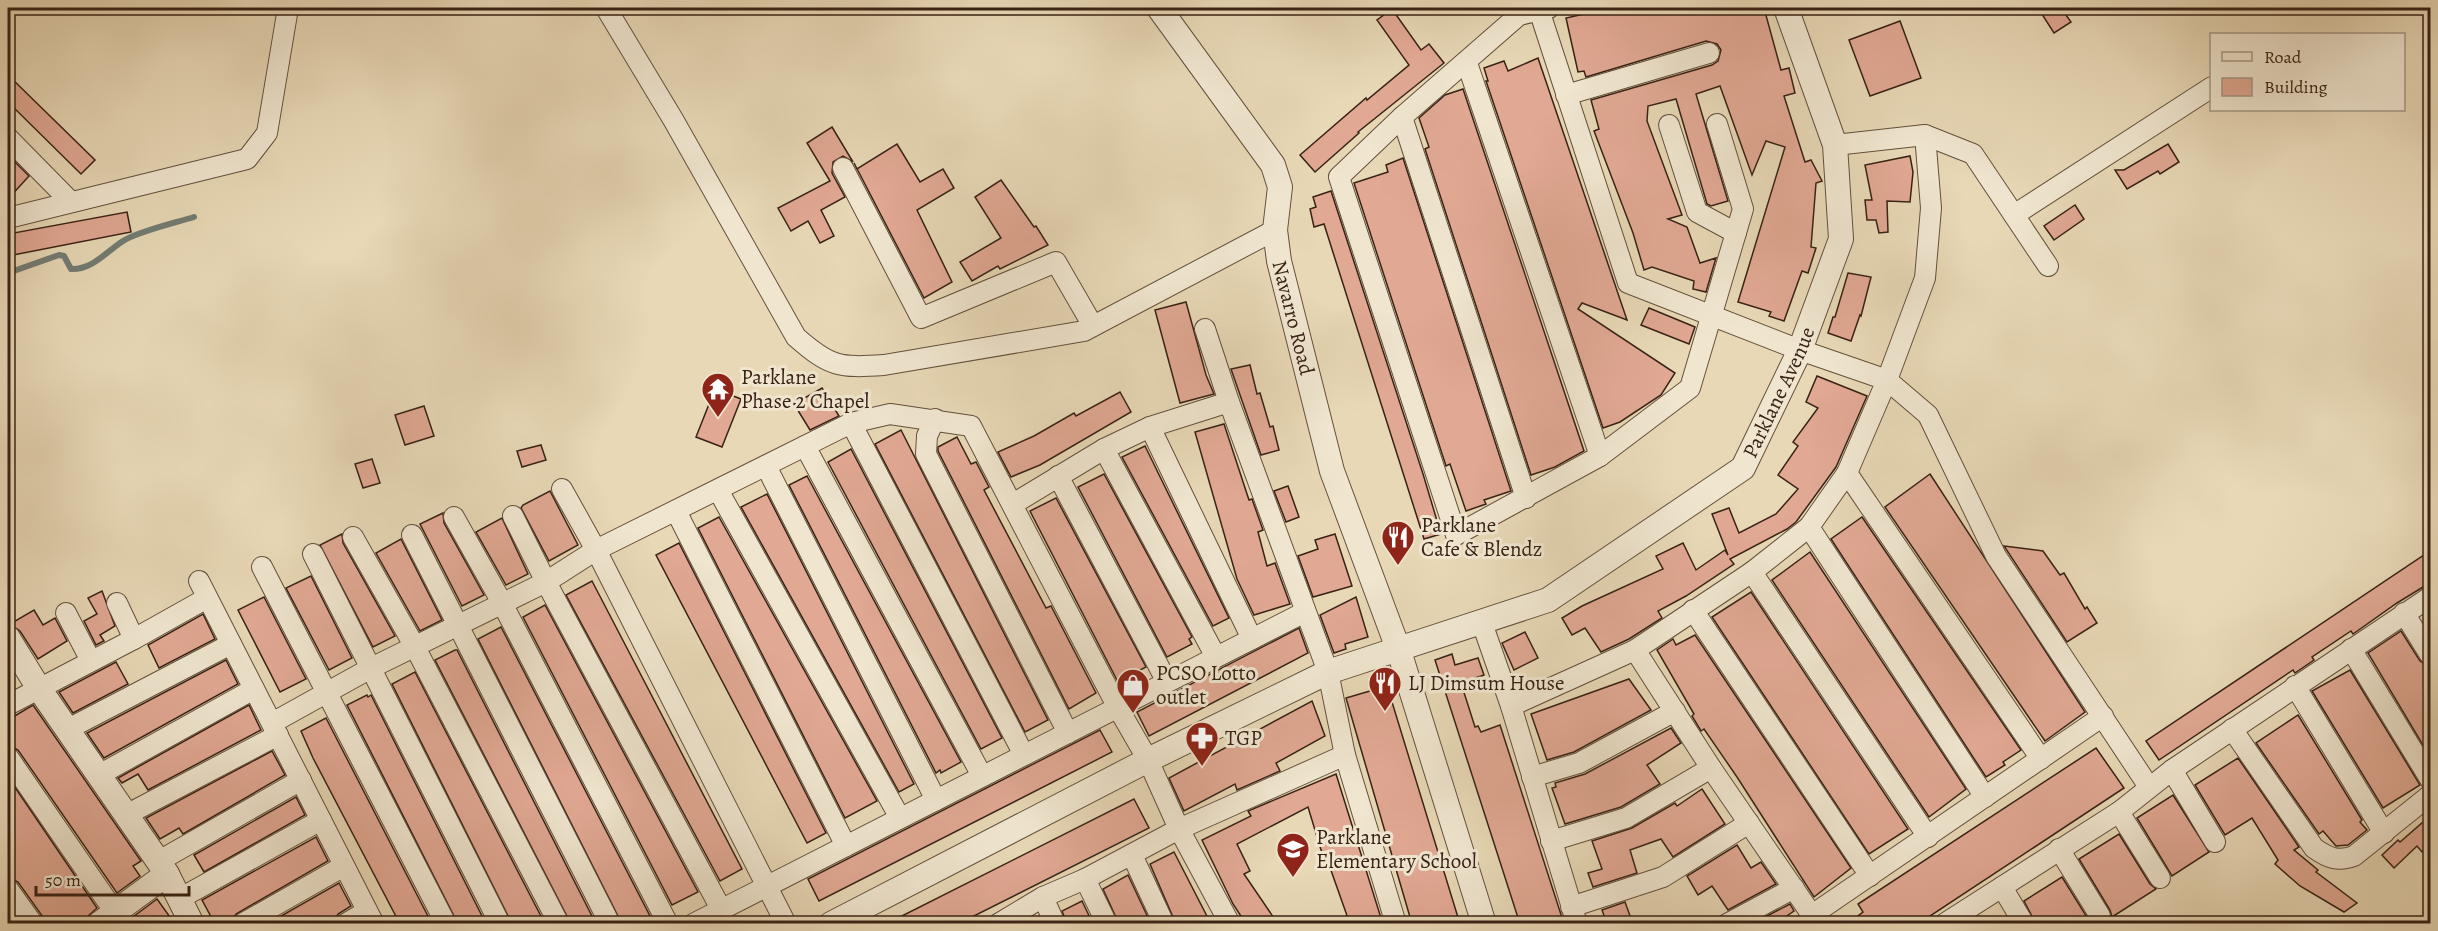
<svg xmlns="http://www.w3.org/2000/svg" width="2438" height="931" font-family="Alegreya,serif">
  <rect width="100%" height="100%" fill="#e8d8b6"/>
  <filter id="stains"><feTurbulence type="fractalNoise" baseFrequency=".00333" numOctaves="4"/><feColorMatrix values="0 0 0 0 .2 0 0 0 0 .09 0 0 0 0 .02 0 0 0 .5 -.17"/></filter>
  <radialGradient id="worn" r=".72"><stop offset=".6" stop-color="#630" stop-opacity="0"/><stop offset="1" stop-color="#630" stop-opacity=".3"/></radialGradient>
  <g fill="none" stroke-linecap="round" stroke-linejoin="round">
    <path stroke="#727d74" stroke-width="6" d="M8,273l51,-18 5,1 7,13c21,1 35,-17 52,-28 16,-10 52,-18 71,-24"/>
  </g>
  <g fill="#e1a893" stroke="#382215" stroke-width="1.5">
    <polygon points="1611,8 1764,8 1781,70 1789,68 1795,93 1784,96 1805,162 1811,160 1822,181 1816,183 1811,247 1816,248 1808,273 1802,271 1784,321 1769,316 1771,312 1738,302 1785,147 1766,141 1752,175 1720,86 1696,94 1728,201 1711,206 1707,204 1676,99 1648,106 1647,121 1682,215 1668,219 1687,227 1700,263 1716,258 1706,292 1693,289 1694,281 1652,267 1644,270 1633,233 1594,131 1599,129 1591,100 1712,65 1718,61 1721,50 1717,44 1706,41 1586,77 1584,71 1578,72 1566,18"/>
    <polygon points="2038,8 2061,8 2071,22 2054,33"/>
    <polygon points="1392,9 1421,50 1429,44 1444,63 1358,132 1359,133 1315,172 1300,155 1366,98 1367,100 1409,65 1377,20"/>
    <polygon points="1900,21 1921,78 1870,96 1849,40"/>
    <polygon points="1538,58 1627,320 1582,303 1578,309 1675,373 1661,395 1620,422 1603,428 1486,81 1488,81 1484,68 1504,61 1508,71"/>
    <polygon points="8,75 95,160 81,174 8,102"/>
    <polygon points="1463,89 1584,451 1555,467 1531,475 1425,149 1429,147 1419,118 1445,95"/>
    <polygon points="832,127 853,162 843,156 833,162 832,173 845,197 821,210 834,236 820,243 808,221 791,231 778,208 830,181 807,143"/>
    <polygon points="897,144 920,182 943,169 954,188 917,210 952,282 924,298 854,163 857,169"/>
    <polygon points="2168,144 2179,162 2160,174 2158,171 2127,189 2115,170 2124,170"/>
    <polygon points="8,155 29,176 8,199"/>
    <polygon points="1910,156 1913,172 1910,202 1887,201 1888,232 1879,233 1876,220 1867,220 1865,200 1872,200 1865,165"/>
    <polygon points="1403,158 1511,491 1484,500 1486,504 1466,511 1450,464 1446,466 1354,183 1388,172 1386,165"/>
    <polygon points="1001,180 1034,227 1036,226 1048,245 1000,269 998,266 972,281 960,262 1001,238 975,197"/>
    <polygon points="1331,191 1423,474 1441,534 1424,539 1324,224 1314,227 1310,209 1316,207 1313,197"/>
    <polygon points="2075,205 2084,219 2054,240 2044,226"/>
    <polygon points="127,212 131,232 8,256 8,234"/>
    <polygon points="1848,273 1871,277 1861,316 1860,315 1851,341 1828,333 1833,317 1835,317"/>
    <polygon points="1186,302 1206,375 1214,394 1180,403 1155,310"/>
    <polygon points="1649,308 1695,327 1689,344 1641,325"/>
    <polygon points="1250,365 1257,394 1260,393 1270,427 1273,426 1279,450 1261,455 1231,369"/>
    <polygon points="1817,376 1867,396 1836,467 1796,522 1787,529 1730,559 1734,564 1686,596 1658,611 1662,618 1629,639 1601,652 1585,628 1572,635 1562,618 1582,606 1663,569 1656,556 1683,543 1696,570 1725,550 1728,555 1712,514 1729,508 1739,533 1776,514 1798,489 1778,475 1798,446 1793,442 1818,408 1806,402"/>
    <polygon points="822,388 839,416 810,430 794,404"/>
    <polygon points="715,389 741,399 722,447 696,437"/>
    <polygon points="1120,392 1131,412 1040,465 1011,477 998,452 1034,436 1074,413 1076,416"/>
    <polygon points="424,406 434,436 405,445 395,415"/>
    <polygon points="1224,424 1249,500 1252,499 1263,530 1258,532 1267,566 1275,563 1290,604 1254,615 1237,579 1195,432"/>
    <polygon points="901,430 1048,720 1025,732 875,444"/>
    <polygon points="957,437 971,464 976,462 989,487 984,490 1046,608 1051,606 1096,693 1069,709 938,451 938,447"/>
    <polygon points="541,445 546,460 522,467 517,451"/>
    <polygon points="1145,446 1229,618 1213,626 1122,457"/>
    <polygon points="851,449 1002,738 981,749 829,464 828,462"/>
    <polygon points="372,459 380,483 363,488 355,464"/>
    <polygon points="1104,474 1192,637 1189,639 1192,644 1167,657 1078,487"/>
    <polygon points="1930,474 2085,712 2045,741 1885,507"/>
    <polygon points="807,476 961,762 941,773 940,770 936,773 789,485"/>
    <polygon points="1288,486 1299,517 1286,522 1274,491"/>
    <polygon points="550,491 578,545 549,561 521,508 523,505"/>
    <polygon points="767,494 914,784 899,792 741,507"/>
    <polygon points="1056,498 1146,667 1118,682 1030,511"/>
    <polygon points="443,513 444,523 484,595 462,606 420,524"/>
    <polygon points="719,517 877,801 845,818 698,528"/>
    <polygon points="1862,517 2021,750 2003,762 2005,765 1986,777 1831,539"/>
    <polygon points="502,518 528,574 506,585 476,532"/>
    <polygon points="342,534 343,543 395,636 373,647 320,545"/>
    <polygon points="1335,534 1352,586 1313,597 1298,556 1318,549 1315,540"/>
    <polygon points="401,539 442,620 420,631 376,553"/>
    <polygon points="679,543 826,833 807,843 656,555"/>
    <polygon points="2004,546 2043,551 2060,575 2064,573 2085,609 2087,607 2097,623 2067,642"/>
    <polygon points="2430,551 2430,585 2423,587 2397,603 2353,634 2351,631 2312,657 2314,660 2295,673 2293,670 2159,760 2146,741"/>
    <polygon points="1810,552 1966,789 1929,817 1772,580"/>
    <polygon points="311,576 352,658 329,670 286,588"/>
    <polygon points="592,581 742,869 720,881 566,595"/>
    <polygon points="102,591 115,626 100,635 104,641 96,645 84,621 97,614 88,598"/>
    <polygon points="1751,592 1908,829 1869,854 1712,617"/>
    <polygon points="264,597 306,679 280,692 238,610"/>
    <polygon points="1356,597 1368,637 1345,644 1346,649 1334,653 1320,615"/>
    <polygon points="545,605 698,892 672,905 523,617"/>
    <polygon points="34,610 43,625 55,618 67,641 38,659 20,631 10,624"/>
    <polygon points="203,614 215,639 159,668 148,645"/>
    <polygon points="501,627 650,916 636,924 622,924 478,639"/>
    <polygon points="1299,628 1308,653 1149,736 1137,712"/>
    <polygon points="2401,631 2420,661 2430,667 2430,757 2368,653"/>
    <polygon points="1525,632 1538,658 1514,670 1502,643"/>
    <polygon points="1695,635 1851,868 1814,897 1737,777 1704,729 1701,731 1692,716 1694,714 1657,650 1673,639 1676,645"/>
    <polygon points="455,650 457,650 596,924 571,924 435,660"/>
    <polygon points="1452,654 1455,665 1478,658 1484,675 1461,683 1475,727 1478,726 1481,732 1500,725 1564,924 1520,924 1435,660"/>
    <polygon points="226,660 238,684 104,758 87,733"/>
    <polygon points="116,662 128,684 73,713 59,692"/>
    <polygon points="2350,670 2420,785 2383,808 2312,691"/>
    <polygon points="415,672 545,924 512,924 392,684"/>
    <polygon points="1629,679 1651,710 1574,752 1547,760 1531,714"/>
    <polygon points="1387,686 1392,702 1460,924 1412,924 1346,698"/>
    <polygon points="367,695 368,697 371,695 486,924 458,924 347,705"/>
    <polygon points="1312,701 1325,736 1276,763 1280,771 1237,790 1235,784 1184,811 1169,778"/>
    <polygon points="33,705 141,861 133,866 140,876 117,893 18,750 8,745 8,720"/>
    <polygon points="249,705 261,730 148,790 138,774 122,783 118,778"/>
    <polygon points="2298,715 2362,820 2360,822 2367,830 2348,845 2336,846 2323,831 2319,834 2256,743"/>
    <polygon points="326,718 432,924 400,924 313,758 301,731"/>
    <polygon points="1671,728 1681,743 1647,765 1660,784 1621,807 1565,824 1552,788 1556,787 1555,783 1585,774"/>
    <polygon points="1100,730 1112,752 819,901 808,879"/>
    <polygon points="2096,748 2124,788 1918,924 1847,924 1863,912 1858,904"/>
    <polygon points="272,751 285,775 183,834 179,828 160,839 146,818"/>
    <polygon points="2238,758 2299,847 2294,850 2318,870 2316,872 2357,903 2344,912 2300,886 2275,864 2278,860 2252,818 2225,835 2195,785"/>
    <polygon points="1336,774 1381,918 1366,924 1350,924 1328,862 1325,863 1308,807 1237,844 1250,871 1244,874 1278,924 1246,924 1233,904 1202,840 1251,816 1248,811"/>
    <polygon points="8,777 97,908 86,918 85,924 45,924 43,917 18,882 8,877"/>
    <polygon points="1702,789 1725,824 1673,857 1661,839 1630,850 1637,873 1593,887 1588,873 1602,869 1592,841 1632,828 1675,803 1677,806"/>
    <polygon points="2173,795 2209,852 2172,876 2137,818"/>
    <polygon points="296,797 305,815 204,872 194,855"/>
    <polygon points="1134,799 1149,828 958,924 886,924"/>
    <polygon points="2430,816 2430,844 2422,852 2417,846 2394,868 2382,855 2398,840 2400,842"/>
    <polygon points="2119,834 2150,884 2156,889 2112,917 2110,910 2079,859"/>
    <polygon points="316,837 328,861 236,914 230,924 215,924 202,900"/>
    <polygon points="1737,845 1751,868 1761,862 1776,884 1728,910 1712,886 1698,895 1687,876"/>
    <polygon points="1174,852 1211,924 1176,924 1150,864"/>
    <polygon points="1128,875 1151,924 1119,924 1103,889"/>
    <polygon points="2062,877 2090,922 2091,924 2036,924 2024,901"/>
    <polygon points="339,883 351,906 338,914 333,924 267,924"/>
    <polygon points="157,899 175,924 135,924 133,917"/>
    <polygon points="1082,901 1093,924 1067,924 1062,911"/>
    <polygon points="1625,902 1633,924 1607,924 1602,910"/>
    <polygon points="1790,904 1794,911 1775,924 1766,924 1763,918"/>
  </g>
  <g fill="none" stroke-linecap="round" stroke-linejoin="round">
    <defs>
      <g id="minor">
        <path d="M606,8l68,113 122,216c34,30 43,31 88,28l200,-34 191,-101"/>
        <polyline points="1549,8 1519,15 1402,117 1339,177 1456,535 1600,456 1690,388 1743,209 1717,124"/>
        <polyline points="1539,10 1628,283 1800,350 1887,380 1928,415 1996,556 2149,787"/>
        <polyline points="1467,63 1600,456"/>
        <polyline points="1566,95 1709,53"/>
        <polyline points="1402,117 1526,498"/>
        <polyline points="1669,125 1697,212 1736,233"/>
        <polyline points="8,138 71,202"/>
        <polyline points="1835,145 1925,135 1973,154 2048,266"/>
        <polyline points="843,168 921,318 1056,262 1093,326"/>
        <polyline points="2014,215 2212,87"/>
        <polyline points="8,218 247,159 267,133 288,8"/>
        <polyline points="1205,329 1229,402 1328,672 1345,755 1396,924"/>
        <polyline points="935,419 927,436 926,454 1068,733"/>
        <polyline points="851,423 1024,755"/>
        <polyline points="1150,427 1252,639"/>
        <polyline points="805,446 982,776"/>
        <polyline points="1104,449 1216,657"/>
        <polyline points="766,466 936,800"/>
        <polyline points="1847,473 2041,759"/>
        <polyline points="1058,476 1167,682"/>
        <polyline points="562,489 596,550 786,924"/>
        <polyline points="718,490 900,818"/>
        <polyline points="1013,504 1104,449 1150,427 1229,402"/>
        <polyline points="676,511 846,846"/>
        <polyline points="513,516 546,582 721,909"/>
        <polyline points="454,517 502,603 668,924"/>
        <polyline points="1809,527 1985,797"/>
        <polyline points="412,535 610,924"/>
        <polyline points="353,537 415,647 559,924"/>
        <polyline points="313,554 500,924"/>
        <polyline points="262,567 446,924"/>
        <polyline points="1752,572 1928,837"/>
        <polyline points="199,581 374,924"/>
        <polyline points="117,603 134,639"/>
        <polyline points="1693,610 1870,876"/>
        <polyline points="66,613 91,661"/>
        <polyline points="2404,613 2430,655"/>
        <polyline points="1482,623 1511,706 1577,924"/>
        <polyline points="2351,649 2430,779"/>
        <polyline points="1635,650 1711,768 1818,924"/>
        <polyline points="2295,686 2384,833"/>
        <polyline points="8,705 134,639 207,598"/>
        <polyline points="1511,706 1635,650 1752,572 1809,527 1847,473 1887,380 1925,278 1931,208 1925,135"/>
        <polyline points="272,723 371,668 546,582 596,550 851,423 890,414 971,426 1118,708 1148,760 1179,829 1230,924"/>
        <polyline points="68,729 231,644"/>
        <path d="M2232,729l82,119c14,10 24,14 40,8l76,-61"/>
        <polyline points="8,757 123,924"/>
        <polyline points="2172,770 2215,842"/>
        <polyline points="99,775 254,689"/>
        <polyline points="1532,777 1579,763 1675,711"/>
        <polyline points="2119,812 2160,878"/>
        <polyline points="126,815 278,735"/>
        <polyline points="1551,841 1626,818 1711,768"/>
        <polyline points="2059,849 2100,916"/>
        <polyline points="1132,855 1164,924"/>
        <polyline points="159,861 301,780"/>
        <polyline points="1085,879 1107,924"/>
        <polyline points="2002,887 2024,924"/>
        <polyline points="8,889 33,924"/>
        <polyline points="1043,897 1055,924"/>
        <polyline points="179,899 321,820"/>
        <polyline points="1571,907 1663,877 1749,823"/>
        <polyline points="1812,915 2103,716"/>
        <polyline points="242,924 344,866"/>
        <polyline points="345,924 367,911"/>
        <polyline points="693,924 1305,612"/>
        <polyline points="998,924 1043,897 1085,879 1179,829 1345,755"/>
        <polyline points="1727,924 1794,888"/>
        <polyline points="1944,924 2119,812 2172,770 2430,597"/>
      </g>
      <g id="tertiary">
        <path id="s1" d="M1159,8l114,157 7,22 -5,43 4,31 53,210 67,180 85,273"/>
        <polyline points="8,638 38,687 167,874 192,924"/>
        <polyline points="99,924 167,874"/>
        <path id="s2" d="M831,924l317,-164 180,-88 220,-72 195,-132 57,-118 41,-111 -6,-94 -49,-137"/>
      </g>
    </defs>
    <use href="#minor" stroke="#64503d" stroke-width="22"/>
    <use href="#tertiary" stroke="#64503d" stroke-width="26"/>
    <use href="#minor" stroke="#f0e6d0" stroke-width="20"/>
    <use href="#tertiary" stroke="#f0e6d0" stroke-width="24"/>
  </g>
  <defs>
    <symbol id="temple-pin" viewBox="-11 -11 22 30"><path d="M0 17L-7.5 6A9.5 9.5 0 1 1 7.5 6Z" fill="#8f2418" stroke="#f0e6d0"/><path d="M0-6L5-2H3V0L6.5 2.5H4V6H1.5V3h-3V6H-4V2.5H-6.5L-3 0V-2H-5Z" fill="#fff"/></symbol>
    <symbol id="restaurant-pin" viewBox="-11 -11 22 30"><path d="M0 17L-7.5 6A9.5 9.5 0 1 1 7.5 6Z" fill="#8f2418" stroke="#f0e6d0"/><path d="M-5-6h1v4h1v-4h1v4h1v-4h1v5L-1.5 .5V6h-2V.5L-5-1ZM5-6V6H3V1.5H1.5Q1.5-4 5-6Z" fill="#fff"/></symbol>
    <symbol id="shop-pin" viewBox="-11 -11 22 30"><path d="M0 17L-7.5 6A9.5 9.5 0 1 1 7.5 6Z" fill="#8f2418" stroke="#f0e6d0"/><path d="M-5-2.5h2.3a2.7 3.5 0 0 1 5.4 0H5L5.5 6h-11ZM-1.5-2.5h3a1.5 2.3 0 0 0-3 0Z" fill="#fff"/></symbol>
    <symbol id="pharmacy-pin" viewBox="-11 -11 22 30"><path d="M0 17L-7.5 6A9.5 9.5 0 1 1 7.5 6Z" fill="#8f2418" stroke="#f0e6d0"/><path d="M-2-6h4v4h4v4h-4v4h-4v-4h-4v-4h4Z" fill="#fff"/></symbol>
    <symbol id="school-pin" viewBox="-11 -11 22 30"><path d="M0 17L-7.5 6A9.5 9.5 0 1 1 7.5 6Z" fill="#8f2418" stroke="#f0e6d0"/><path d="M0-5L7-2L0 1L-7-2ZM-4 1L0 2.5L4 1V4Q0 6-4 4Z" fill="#fff"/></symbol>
  </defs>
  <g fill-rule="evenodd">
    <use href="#temple-pin" x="699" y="370" width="38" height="52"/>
    <use href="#restaurant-pin" x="1379" y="518" width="38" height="52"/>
    <use href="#restaurant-pin" x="1366" y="664" width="38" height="52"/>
    <use href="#shop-pin" x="1114" y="666" width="38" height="52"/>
    <use href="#pharmacy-pin" x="1183" y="719" width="38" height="52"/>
    <use href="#school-pin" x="1274" y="830" width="38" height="52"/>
  </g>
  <g text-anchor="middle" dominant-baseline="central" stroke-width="6" stroke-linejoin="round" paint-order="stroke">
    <g font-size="21" fill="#382215" stroke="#f0e6d0">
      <text stroke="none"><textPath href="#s1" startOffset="350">Navarro Road</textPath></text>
      <text stroke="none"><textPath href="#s2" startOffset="1108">Parklane Avenue</textPath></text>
    </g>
    <g font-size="21" fill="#382215" stroke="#f0e6d0" text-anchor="start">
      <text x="741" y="377">Parklane<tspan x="741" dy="24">Phase 2 Chapel</tspan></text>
      <text x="1421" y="525">Parklane<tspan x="1421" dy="24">Cafe &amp; Blendz</tspan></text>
      <text x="1156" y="673">PCSO Lotto<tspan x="1156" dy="24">outlet</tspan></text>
      <text x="1408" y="683">LJ Dimsum House</text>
      <text x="1225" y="738">TGP</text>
      <text x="1316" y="837">Parklane<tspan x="1316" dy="24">Elementary School</tspan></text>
    </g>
  </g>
  <rect width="2438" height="931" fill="none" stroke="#e8d8b6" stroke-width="30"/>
  <rect x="9" y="9" width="2420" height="913" fill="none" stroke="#382215" stroke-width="3"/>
  <rect x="15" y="15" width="2408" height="901" fill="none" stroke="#382215" stroke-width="1.5"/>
  <rect x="2210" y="33" width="195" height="78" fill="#f0e6d0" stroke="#a69885" stroke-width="1.5"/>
  <rect x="2222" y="52" width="30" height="9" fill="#f0e6d0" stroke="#a69885" stroke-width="1.5"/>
  <text x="2264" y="63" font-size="18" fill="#382215">Road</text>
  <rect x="2222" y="78" width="30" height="18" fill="#e1a893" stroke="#a69885" stroke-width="1.5"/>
  <text x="2264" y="93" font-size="18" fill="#382215">Building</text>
  <path d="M36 886v9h153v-9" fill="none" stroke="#382215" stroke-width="3"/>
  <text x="45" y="886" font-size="18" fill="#382215" stroke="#f0e6d0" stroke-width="4.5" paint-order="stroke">50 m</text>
  <rect width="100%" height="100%" filter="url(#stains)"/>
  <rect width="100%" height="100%" fill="url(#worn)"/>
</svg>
